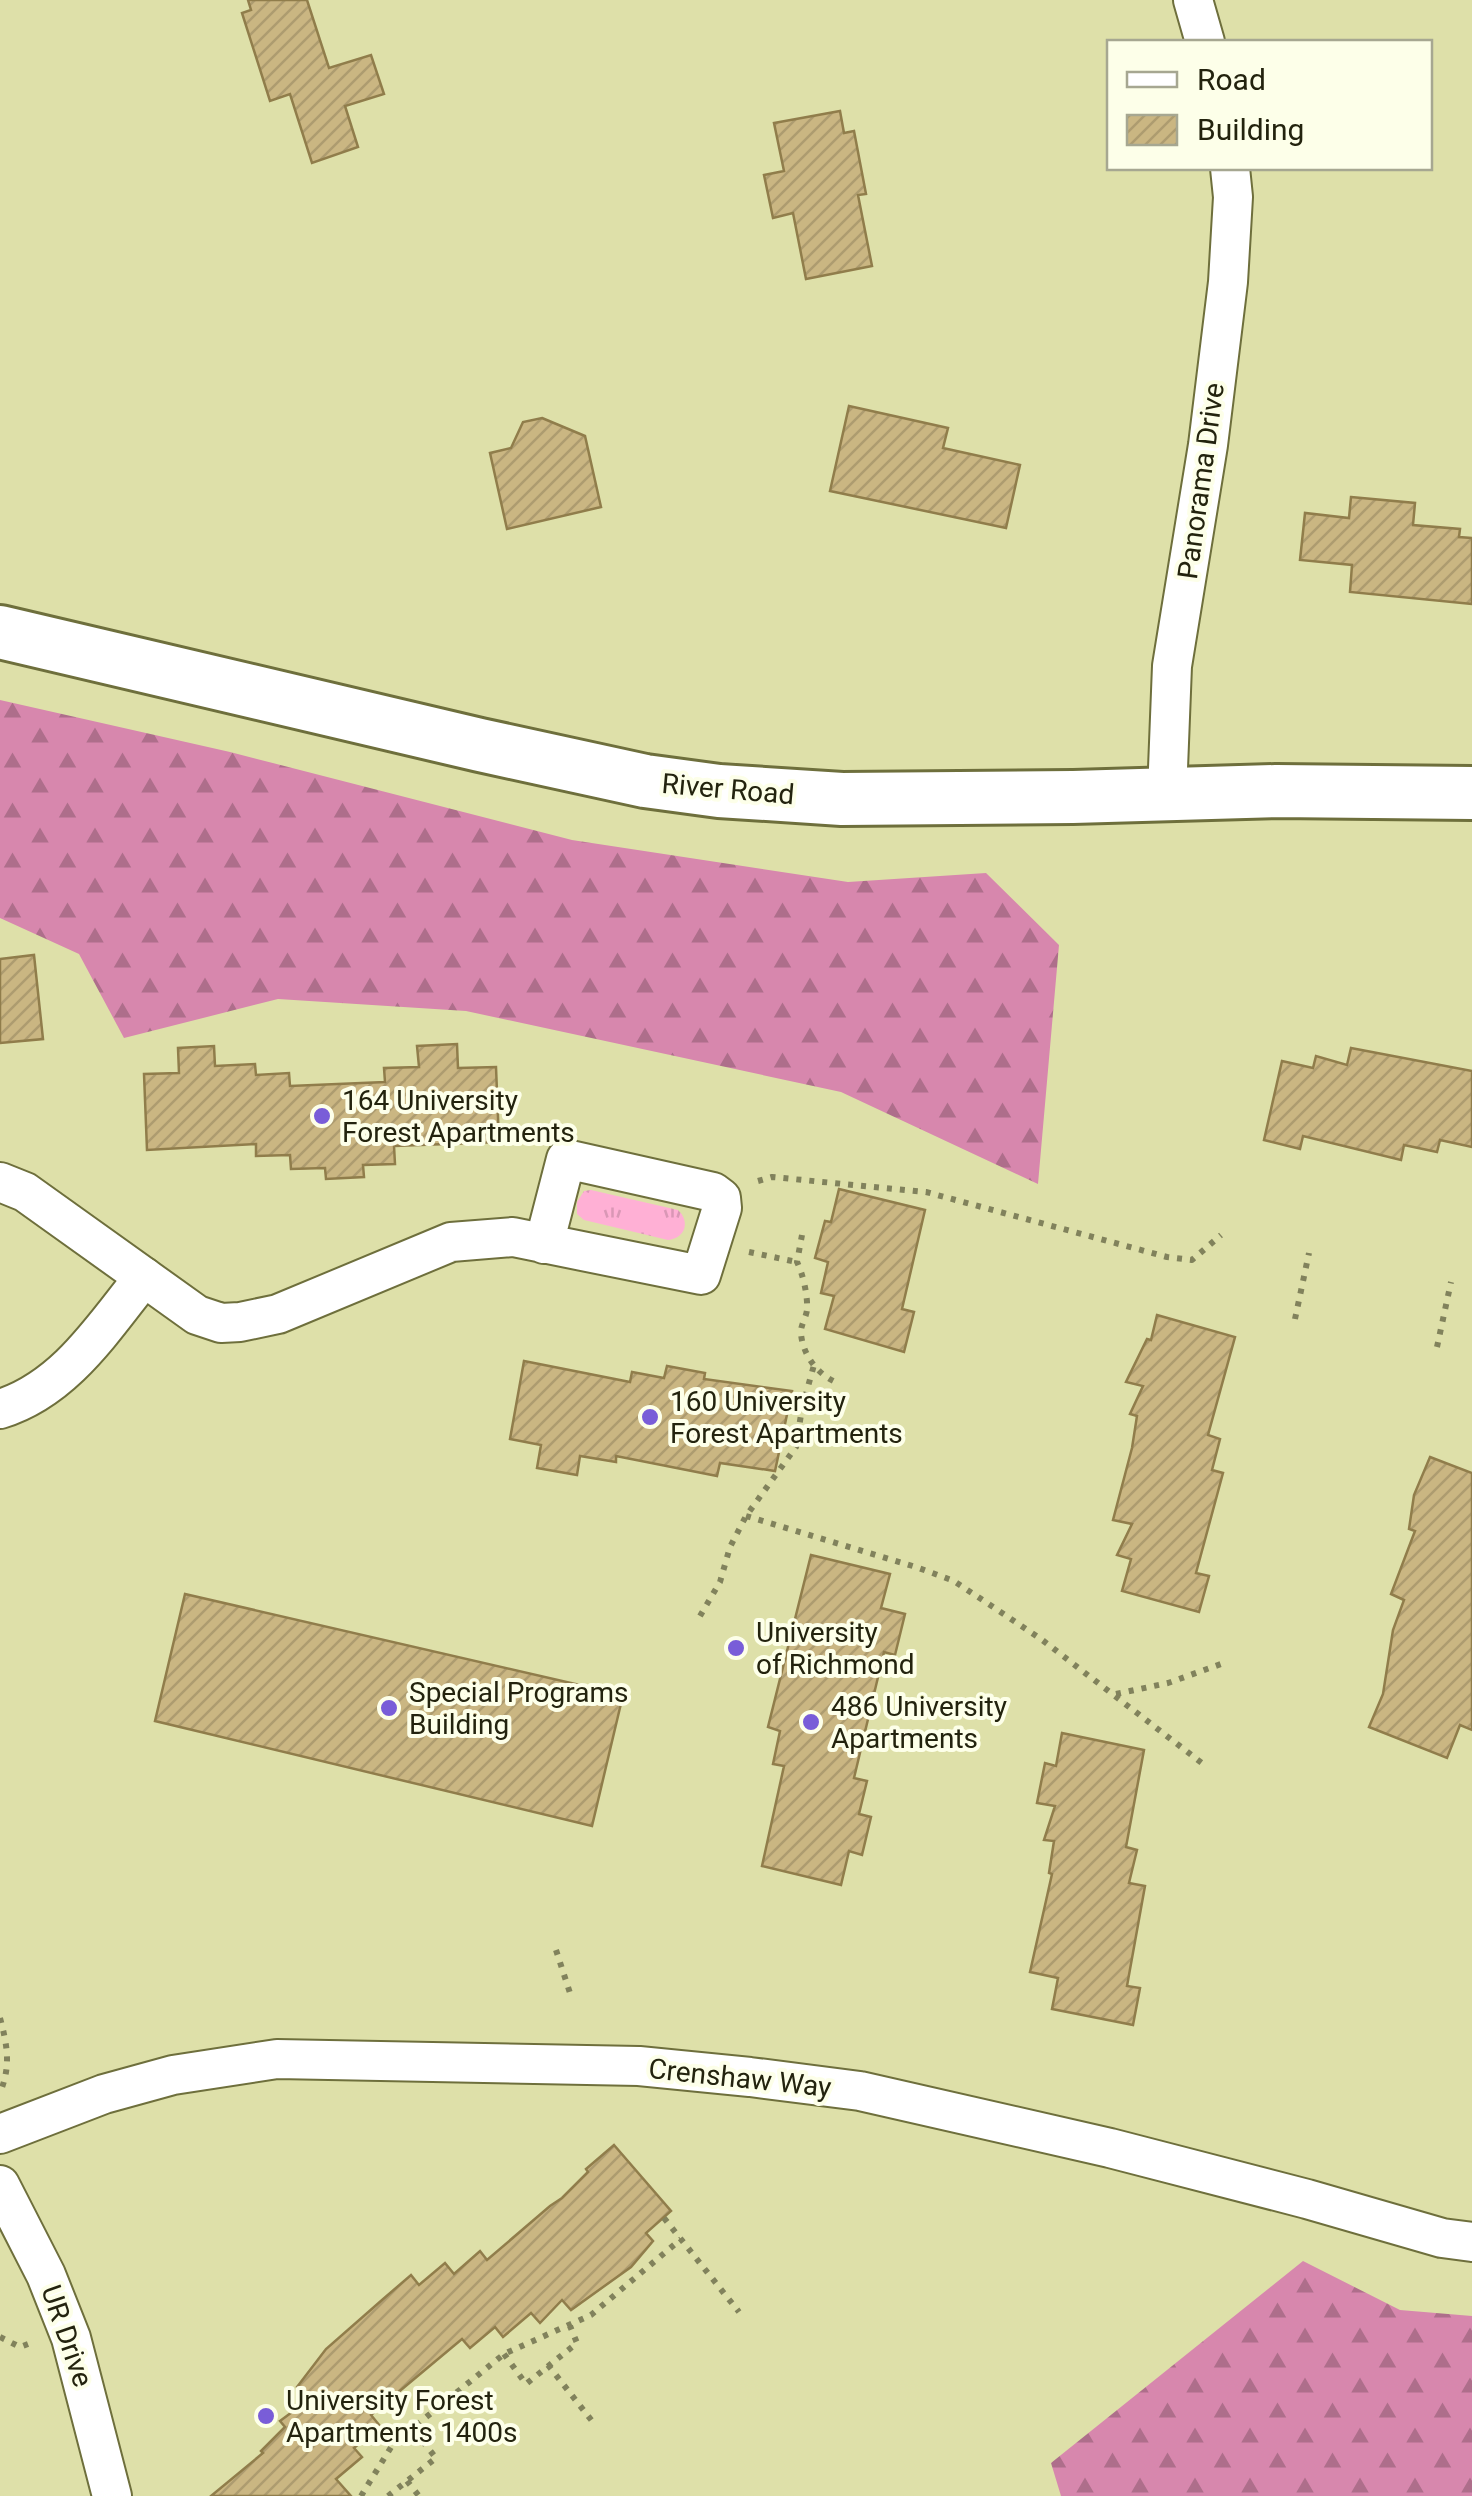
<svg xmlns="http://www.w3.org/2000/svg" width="1472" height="2496" font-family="Roboto,sans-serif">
  <defs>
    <pattern id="grass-tufts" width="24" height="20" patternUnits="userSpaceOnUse" patternTransform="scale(2.5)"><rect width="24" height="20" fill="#ffb0d5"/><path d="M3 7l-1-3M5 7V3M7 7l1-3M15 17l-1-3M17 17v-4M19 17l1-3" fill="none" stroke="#da97b6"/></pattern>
    <pattern id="forest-firs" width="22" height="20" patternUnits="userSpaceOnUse" patternTransform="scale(2.5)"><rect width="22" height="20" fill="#d787ad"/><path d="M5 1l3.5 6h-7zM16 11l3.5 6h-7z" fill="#ae6e8b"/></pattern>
    <pattern id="building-hatch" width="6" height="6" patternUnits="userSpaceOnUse" patternTransform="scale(2.5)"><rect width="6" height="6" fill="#cab682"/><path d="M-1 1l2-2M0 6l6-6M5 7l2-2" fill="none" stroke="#ad9c6f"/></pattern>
  </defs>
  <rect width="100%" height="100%" fill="#dee0a9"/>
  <path fill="url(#grass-tufts)" d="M591,1190l87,20c12,11 8,28 -10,30l-84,-20 -7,-6v-12l7,-11z"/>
  <g fill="url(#forest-firs)">
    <polygon points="0,700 230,752 572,840 848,882 986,873 1059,945 1038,1184 841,1092 466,1011 278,999 124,1038 79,954 0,918"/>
    <polygon points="1303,2261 1400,2310 1472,2316 1472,2496 1061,2496 1051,2463"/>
  </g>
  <g fill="url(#building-hatch)" stroke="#907d4b" stroke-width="2.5">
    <polygon points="248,0 307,0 329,68 371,55 384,94 345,106 358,147 312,163 290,94 270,101 242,13 251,10"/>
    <polygon points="840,111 844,133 854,131 866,194 858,195 872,266 806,279 793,213 773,218 764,175 784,171 774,123"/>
    <polygon points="849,406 948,428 943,448 1020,465 1006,528 830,491"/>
    <polygon points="542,418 585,436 601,507 507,529 490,453 511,448 523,422"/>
    <polygon points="1351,497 1415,503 1413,525 1460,529 1459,537 1472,538 1472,604 1350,592 1352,565 1300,560 1305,513 1349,518"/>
    <polygon points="34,955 43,1039 0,1043 0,959"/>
    <polygon points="457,1044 458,1068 496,1067 499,1142 394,1146 395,1164 363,1165 364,1177 326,1179 325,1168 291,1169 290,1155 256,1156 256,1144 147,1150 144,1074 179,1073 178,1048 214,1046 215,1066 255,1064 256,1075 289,1073 290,1086 385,1082 384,1068 419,1067 417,1046"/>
    <polygon points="1351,1048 1472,1071 1472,1147 1440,1140 1437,1152 1404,1145 1401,1160 1303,1136 1300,1149 1264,1140 1282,1061 1313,1068 1316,1056 1347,1065"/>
    <polygon points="839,1189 925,1210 902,1309 914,1312 904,1352 825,1329 834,1296 821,1293 828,1262 815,1258 825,1221 831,1222"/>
    <polygon points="1157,1315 1235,1337 1208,1435 1220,1439 1212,1470 1223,1473 1196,1573 1209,1576 1199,1612 1122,1591 1131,1559 1117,1555 1132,1524 1113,1520 1132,1448 1137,1416 1130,1414 1143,1386 1126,1382 1147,1339 1151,1340"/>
    <polygon points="524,1361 630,1382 632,1372 664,1378 667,1366 705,1373 704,1379 792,1391 775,1471 720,1463 717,1476 616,1456 616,1462 580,1456 577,1475 537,1468 541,1445 510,1439"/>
    <polygon points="1430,1457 1472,1473 1472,1730 1460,1725 1447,1758 1369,1727 1383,1694 1393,1630 1404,1600 1391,1594 1415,1531 1409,1529 1414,1495"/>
    <polygon points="811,1555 890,1574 881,1608 905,1614 895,1655 884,1652 854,1778 867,1781 859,1814 871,1817 862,1855 849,1851 841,1885 762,1866 784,1766 773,1764 780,1731 768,1727"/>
    <polygon points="185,1594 623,1695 592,1826 155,1721"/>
    <polygon points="1062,1733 1144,1750 1126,1847 1137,1850 1129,1883 1145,1886 1127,1986 1140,1988 1133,2025 1052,2009 1058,1978 1030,1972 1052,1874 1049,1873 1054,1841 1044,1840 1055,1806 1037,1803 1045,1763 1056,1766"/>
    <polygon points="614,2145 671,2211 646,2233 653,2241 631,2267 571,2310 562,2300 540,2323 531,2313 503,2337 495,2327 470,2348 462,2339 371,2415 380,2426 354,2448 362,2457 336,2479 351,2496 211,2496 263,2453 261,2451 285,2427 280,2421 307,2401 297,2387 326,2349 382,2300 411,2275 419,2285 445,2263 454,2274 480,2251 487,2260 550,2206 562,2198 588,2172 586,2169"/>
  </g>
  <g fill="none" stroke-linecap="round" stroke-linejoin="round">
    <defs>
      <g id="street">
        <polyline points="1193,0 1205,42"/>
        <polyline points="1167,794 1172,666 1208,445 1228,282 1233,197 1230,168"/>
        <polyline points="0,1182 25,1192 197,1315 221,1323 240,1322 278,1314 451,1242 513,1237 701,1275 722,1208 721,1198 713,1192 566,1159 544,1244"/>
        <path d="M0,1409c65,-20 103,-81 144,-132"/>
        <polyline points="0,2134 104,2094 173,2075 277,2059 639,2066 750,2077 860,2091 1110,2148 1307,2199 1442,2238 1472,2242"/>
        <polyline points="0,2185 46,2275 71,2338 112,2496"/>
      </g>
      <polyline id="secondary" points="0,632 480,745 645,781 719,791 842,799 1073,797 1276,791 1472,793"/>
    </defs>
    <use href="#street" stroke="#6e6f3c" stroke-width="42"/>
    <use href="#secondary" stroke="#6e6f3c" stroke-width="58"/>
    <g stroke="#81825c" stroke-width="6" stroke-dasharray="5 8" stroke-linecap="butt">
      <polyline points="758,1181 772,1177 926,1192 1167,1257 1192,1260 1221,1235"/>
      <path d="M802,1235l-5,27c6,12 11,34 10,48 -1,8 -7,16 -6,24 2,22 18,42 37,49"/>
      <polyline points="749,1252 797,1262"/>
      <polyline points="1295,1319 1309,1253"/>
      <polyline points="1437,1347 1451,1282"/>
      <polyline points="746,1516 916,1567 954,1581 1041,1639 1207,1767"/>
      <polyline points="700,1616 720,1582 730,1547 746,1516 796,1447 802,1408 814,1365"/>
      <polyline points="1116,1694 1168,1683 1221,1664"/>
      <polyline points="556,1950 570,1993"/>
      <path d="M0,2018c7,26 11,47 1,72"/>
      <polyline points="664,2218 739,2312"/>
      <polyline points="0,2337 20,2347 28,2344"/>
      <polyline points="504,2354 526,2384 577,2343 570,2326"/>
      <polyline points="548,2365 596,2426"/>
      <polyline points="407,2481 419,2496"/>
      <polyline points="361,2496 393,2444 504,2354 591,2315 681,2239"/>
      <polyline points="388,2496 436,2458 412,2428"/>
    </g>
    <use href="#street" stroke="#fff" stroke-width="38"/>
    <use href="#secondary" stroke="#fff" stroke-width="52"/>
  </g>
  <g fill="#795dd8" stroke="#fdffe9" stroke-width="4">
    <circle cx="322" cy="1116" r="10"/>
    <circle cx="650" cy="1417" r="10"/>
    <circle cx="736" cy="1648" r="10"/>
    <circle cx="389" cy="1708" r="10"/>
    <circle cx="811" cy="1722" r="10"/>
    <circle cx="266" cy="2416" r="10"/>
  </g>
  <g text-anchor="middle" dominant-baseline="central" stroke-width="8" stroke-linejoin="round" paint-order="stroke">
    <g font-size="28" fill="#23230e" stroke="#fdffe9">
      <text transform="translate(1201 481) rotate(-82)">Panorama Drive</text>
      <text transform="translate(728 789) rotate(5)">River Road</text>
      <text transform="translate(740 2078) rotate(6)">Crenshaw Way</text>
      <text transform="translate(67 2336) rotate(71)">UR Drive</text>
    </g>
    <g font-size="28" fill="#23230e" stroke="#fdffe9" text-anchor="start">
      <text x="342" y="1100">164 University<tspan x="342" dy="32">Forest Apartments</tspan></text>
      <text x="670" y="1401">160 University<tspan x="670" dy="32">Forest Apartments</tspan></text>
      <text x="756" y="1632">University<tspan x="756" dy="32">of Richmond</tspan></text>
      <text x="409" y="1692">Special Programs<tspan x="409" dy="32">Building</tspan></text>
      <text x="831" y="1706">486 University<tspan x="831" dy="32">Apartments</tspan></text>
      <text x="286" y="2400">University Forest<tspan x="286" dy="32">Apartments 1400s</tspan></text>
    </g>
  </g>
  <rect x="1107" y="40" width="325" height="130" fill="#fdffe9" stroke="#a6a791" stroke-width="2.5"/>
  <rect x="1127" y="72" width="50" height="15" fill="#ffffff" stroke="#a6a791" stroke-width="2.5"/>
  <text x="1197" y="90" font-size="30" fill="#23230e">Road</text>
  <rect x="1127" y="115" width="50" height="30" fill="url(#building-hatch)" stroke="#a6a791" stroke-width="2.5"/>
  <text x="1197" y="140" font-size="30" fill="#23230e">Building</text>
</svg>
